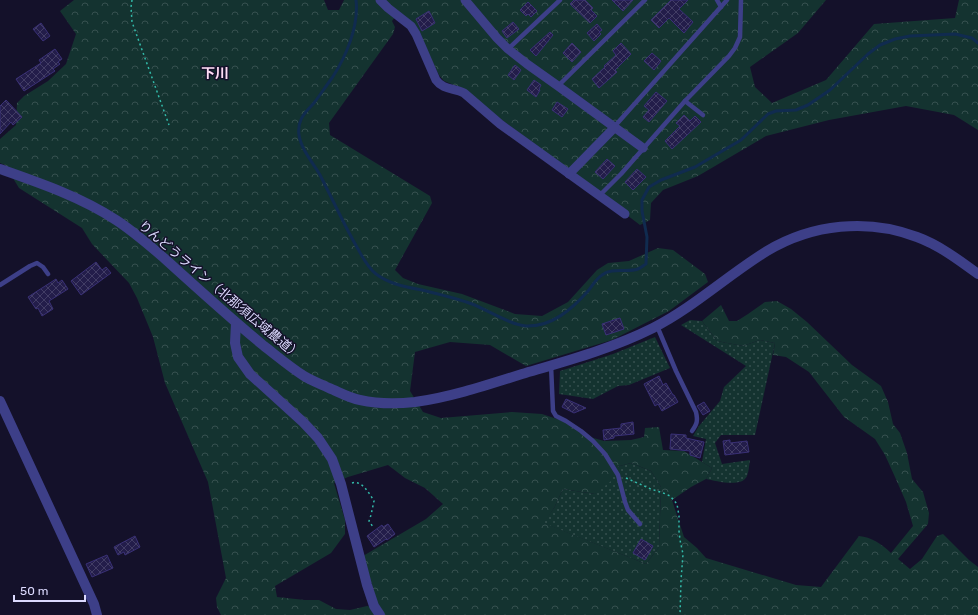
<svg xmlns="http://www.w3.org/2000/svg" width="978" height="615" font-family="Rubik,'Noto Sans JP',sans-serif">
  <defs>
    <pattern id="grass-dots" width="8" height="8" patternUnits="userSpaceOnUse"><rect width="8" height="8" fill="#143330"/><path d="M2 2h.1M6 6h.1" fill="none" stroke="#36504f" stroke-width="1.8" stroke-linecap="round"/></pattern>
    <pattern id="forest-crowns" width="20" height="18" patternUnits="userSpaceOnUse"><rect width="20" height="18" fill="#143330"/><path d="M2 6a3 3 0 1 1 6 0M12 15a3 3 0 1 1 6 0" fill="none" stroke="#36504f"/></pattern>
    <pattern id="building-cross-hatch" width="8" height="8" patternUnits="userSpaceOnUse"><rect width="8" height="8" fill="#231d4a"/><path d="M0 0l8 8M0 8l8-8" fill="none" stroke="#423d65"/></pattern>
  </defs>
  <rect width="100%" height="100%" fill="#14112a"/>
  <g fill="url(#grass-dots)">
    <path d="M690,320l12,1 15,20 26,5 17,-6 15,3 -20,92h-34l-6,8 7,21 28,-4c-1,5 -1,11 -3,16 -5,12 -31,5 -41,3l6,-11 -10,-6 4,-23 -13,-3 6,-10 21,-25 4,-14 22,-21 -65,-41z"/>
    <polygon points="655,337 670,368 629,385 618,386 593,399 559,394 560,371 613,354"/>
    <polygon points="631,463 651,471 661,487 659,547 646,564 543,523 554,508 563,489 595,494 612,468"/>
  </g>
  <path fill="url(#forest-crowns)" fill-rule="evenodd" d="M74,0h250l4,10h11l5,-10h482l-28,33 -48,34 5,20 17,16 54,-23 48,-56 81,-6 4,-18h19v130l-24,-15 -48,-9 -77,14 -63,16 -68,40 -35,14 -12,13 -1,17 -10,5 -181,-138 -15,-6 -5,-6 -23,-48 -17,-15 -7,9 3,6 -2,7 -64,89 1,12 100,61 2,7 -37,67 8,8 15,6 44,10 53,20 27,2 26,-14 29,-32 11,-7 21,-2 29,-13 15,2 32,24 3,8 -39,29 -57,29 -86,26 -36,-21 -40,-3 -35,10 -5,39 13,21 18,6 71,-6 30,2 30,10 18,13 14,4 27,-1 13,-3 1,-9 14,-1 4,23 21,1 28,17 -6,11 -15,8 -19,13 12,37 13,11 9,10 90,27 25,2 38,-51c12,1 23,8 32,17l22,-27 -7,-24 -11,-25 -10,-22 -10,-16 -31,-22 -35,-45 -23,-15 -13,-2 2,-12 -15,-3 -17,6 -26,-5 -15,-20 19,-16 8,16h8l11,-7 17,-12 12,-1 14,8 16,13 45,43 29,21 7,16 5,22 7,9 7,20 5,26 11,13 6,21 -1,11 -30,35 12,10 12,-10 15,-23 6,-2 26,26 9,7v48h-757l-4,-8 -1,-9 10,-20 -18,-96 -43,-99 -12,-46 -16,-39 -8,-15 -37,-39 -10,-16 -63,-40 -14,-23 -5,-2v-24l16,-14 1,-22 7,-7 24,-15 18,-17 10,-30 -16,-23zM631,463l20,8 10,16 -2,60 -13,17 -102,-41 10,-15 9,-19 32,5 16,-13 1,-13zM388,465l17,13 20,10 18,16 -17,15 -63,37 16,52 -12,-2 -17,4 -14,-1 -17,-9h-14l-28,-3 -2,-11 56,-33 14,-19v-14l-11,-37 14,-6z"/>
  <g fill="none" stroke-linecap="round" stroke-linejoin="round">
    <path stroke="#102b4f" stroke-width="3" d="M356,0c3,26 -10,57 -24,78 -6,8 -12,17 -18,25 -9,10 -17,16 -15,32 2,14 14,28 21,40 13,25 24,50 38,74 5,9 10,19 18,25 13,10 30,13 46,16 16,4 34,8 50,14 16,6 38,21 54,22 26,1 46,-17 62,-35 4,-5 9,-13 14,-16 10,-8 25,-2 36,-6 3,-1 6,-4 8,-5l1,-27 -5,-26v-11l7,-13 12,-7 34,-13 46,-27 27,-26 8,-3 20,-1 12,-5 22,-15 38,-36 12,-9 15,-6 15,-3 45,-2 17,4 6,5"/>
  </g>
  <g fill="url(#building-cross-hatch)" stroke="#393076">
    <polygon points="574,0 585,0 593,8 591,10 597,16 590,23 570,4"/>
    <polygon points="612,0 633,0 623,11"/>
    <polygon points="671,0 688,0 679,9 693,22 684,33 669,18 659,28 651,20"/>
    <polygon points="528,2 537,11 531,17 528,14 526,16 520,10"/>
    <polygon points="429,11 435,23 422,31 416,19"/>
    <polygon points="513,22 519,29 507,38 502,31"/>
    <polygon points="41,23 50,36 43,41 33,29"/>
    <polygon points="597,24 602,30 599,32 601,34 594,41 587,33"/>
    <polygon points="550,32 553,35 536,56 530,50"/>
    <polygon points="572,43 581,52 572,62 563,53"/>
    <polygon points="621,43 631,54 615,70 617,72 599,88 592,79 605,67 604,66 616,55 613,51"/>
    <polygon points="55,49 62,59 58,62 60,64 53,69 55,71 24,91 16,79 41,63 39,60"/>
    <polygon points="652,53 661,61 654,70 644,61"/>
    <polygon points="515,65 521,70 514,80 508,75"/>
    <polygon points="534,80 541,85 539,89 540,90 536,97 527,90"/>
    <polygon points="656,92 667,101 649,122 643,117 649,110 644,106"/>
    <polygon points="6,100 22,117 13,125 11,122 0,134 0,106"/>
    <polygon points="557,102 568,109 562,117 552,110"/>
    <polygon points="684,115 690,121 695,116 701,122 672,149 665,141 680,126 676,123"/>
    <polygon points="607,159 615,166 603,179 595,172"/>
    <polygon points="637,169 646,177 633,190 625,182"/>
    <polygon points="96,262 102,270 106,267 111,273 81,295 71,281"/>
    <polygon points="56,279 58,283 62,280 68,289 49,301 53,309 42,316 38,308 36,309 28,297"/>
    <polygon points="620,318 624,329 606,335 602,324"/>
    <polygon points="659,376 663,385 666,383 673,395 674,395 678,402 662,411 658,404 655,406 644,384"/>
    <polygon points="566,399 586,408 574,413 562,407"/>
    <polygon points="704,402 710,411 703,415 697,406"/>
    <polygon points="633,422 634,434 614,436 614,438 604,440 603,430 621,428 621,424"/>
    <polygon points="671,434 686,435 686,438 704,442 700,458 690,455 690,451 670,449"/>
    <polygon points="730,440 730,443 747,441 749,452 725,455 723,441"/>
    <polygon points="388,524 395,534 387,540 386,539 374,547 367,536 382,525 383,527"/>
    <polygon points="135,536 140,547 125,555 124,552 118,555 114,547"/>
    <polygon points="641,539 653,546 645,560 633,553"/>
    <polygon points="107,555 113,568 92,577 86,564"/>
  </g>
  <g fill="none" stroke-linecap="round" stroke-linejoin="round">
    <g stroke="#32baa9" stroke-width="1.5" stroke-dasharray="2 3" stroke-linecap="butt">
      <polyline points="132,0 131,7 132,22 169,125"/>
      <polyline points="626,478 651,489 666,494 670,496 677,504 679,516 679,531 680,540 683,554 681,580 680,615"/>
      <path d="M352,483c10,-3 17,10 22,18l-3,14 -2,6 4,6"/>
    </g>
    <g stroke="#3d3f88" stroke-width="4.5">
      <polyline points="717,0 721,7"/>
      <polyline points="508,49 560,0"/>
      <polyline points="558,86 645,0"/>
      <polyline points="685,101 703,115"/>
      <polyline points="614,127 727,0"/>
      <polyline points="599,196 621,174 685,101 729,56 735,48 740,37 741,0"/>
      <polyline points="0,285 30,266 37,263 43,267 48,274"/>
      <path d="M657,326l19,45 20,41c2,9 1,12 -4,19"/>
      <polyline points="551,365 553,411 556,416 566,421 581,431 593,441 605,454 618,475 625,502 628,510 640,524"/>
    </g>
    <g stroke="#3d3f88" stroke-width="9">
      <path d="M380,0l8,8 23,18 5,8 20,46c7,10 18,8 28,13l36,31 125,90"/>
      <polyline points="465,0 497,38 508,49 527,64 558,86 643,148"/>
      <polyline points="569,174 614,128"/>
    </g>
    <g stroke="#3d3f88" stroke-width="10">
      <path d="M0,169c40,14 81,28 116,51 17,11 33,25 48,38 33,30 66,60 100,88 13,10 26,21 40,30 8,5 17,8 25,12 10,4 20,10 31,12 18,4 37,4 55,2 36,-5 72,-17 107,-28 44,-13 89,-25 131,-46 41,-21 75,-53 114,-77 45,-27 101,-33 150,-14 22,8 42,23 61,37"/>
      <polyline points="236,323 235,343 238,357 250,374 303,422 318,438 332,459 341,484 367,585 374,606 380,615"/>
      <polyline points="0,401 94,604 97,615"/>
    </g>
  </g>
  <g text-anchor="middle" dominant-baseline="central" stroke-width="3" stroke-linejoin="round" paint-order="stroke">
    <g font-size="13" fill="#dcdafe" stroke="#14112a">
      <text transform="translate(220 290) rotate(40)">りんどうライン（北那須広域農道）</text>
    </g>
    <g font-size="14" font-weight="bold" fill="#fedcf4" stroke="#14112a">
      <text x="215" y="73">下川</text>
    </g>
  </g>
  <path d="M14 595v6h71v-6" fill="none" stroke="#dcdafe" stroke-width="2"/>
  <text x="20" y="595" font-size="12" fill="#dcdafe" stroke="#14112a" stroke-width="3" paint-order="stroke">50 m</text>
</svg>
